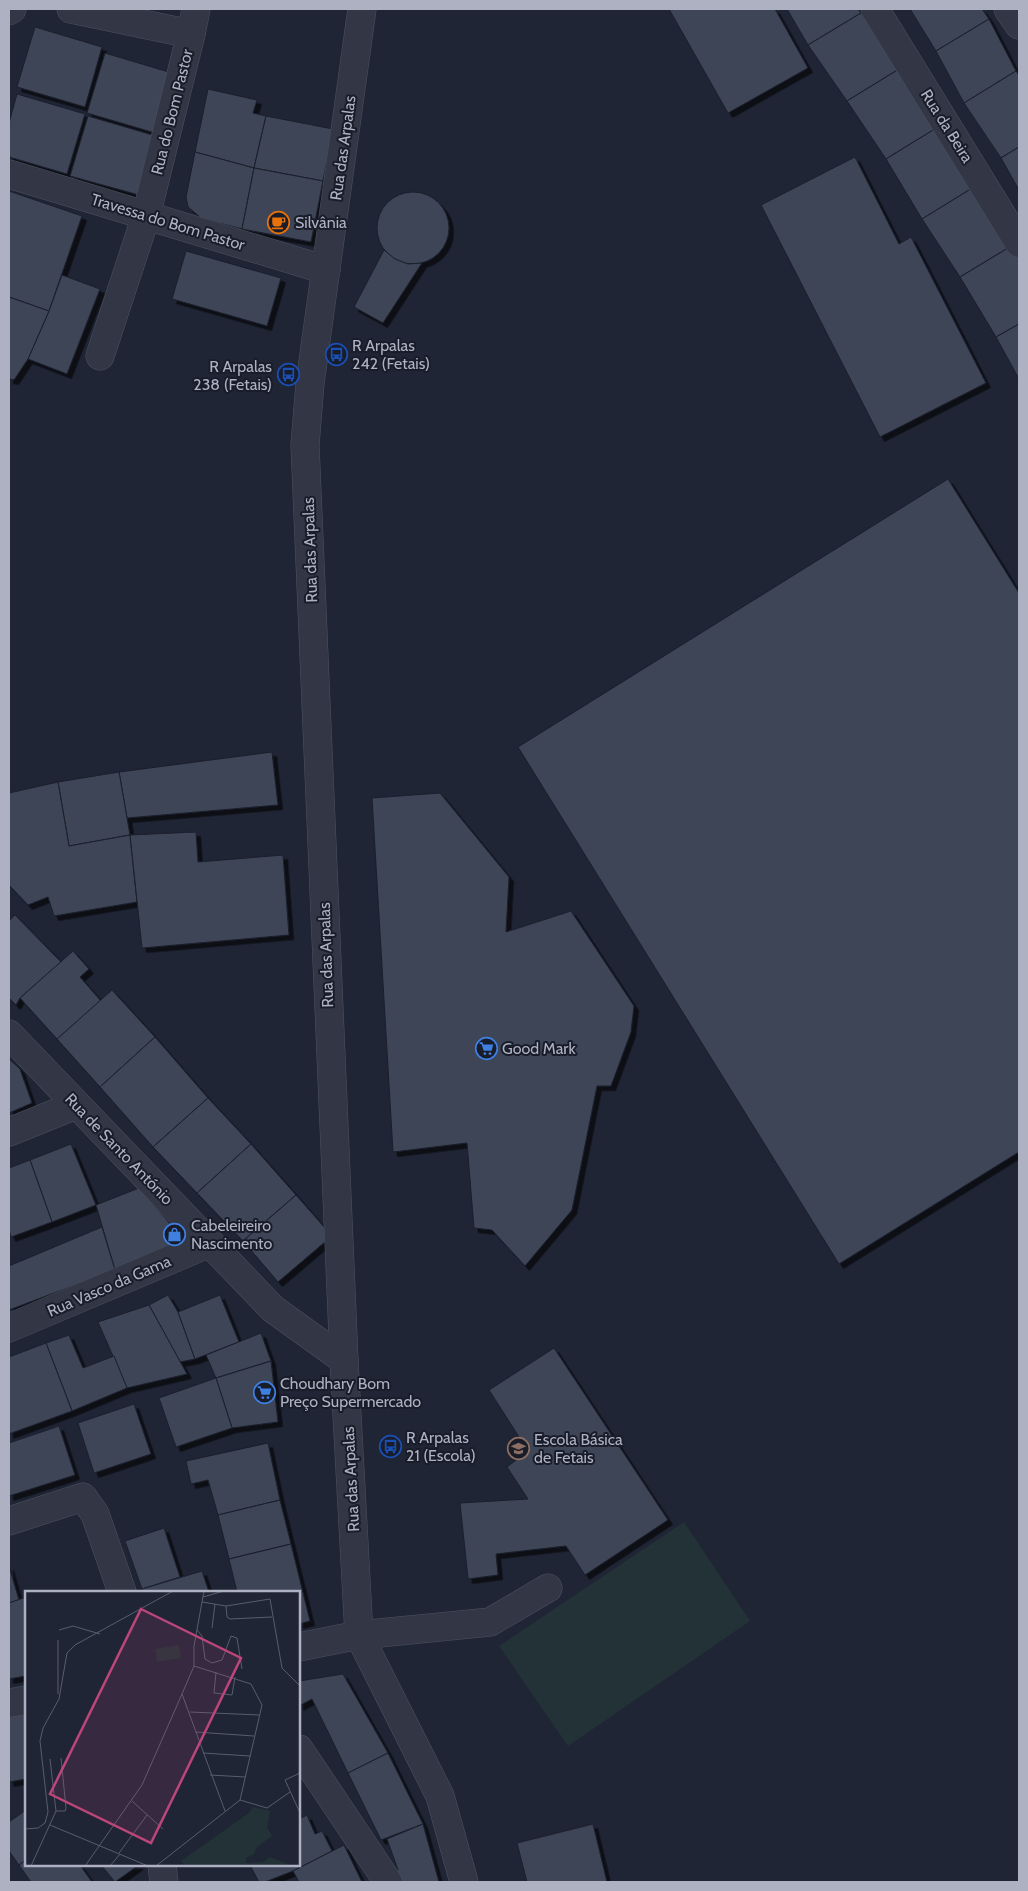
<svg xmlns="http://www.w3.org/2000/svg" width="1028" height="1891" font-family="Cabin,sans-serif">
  <defs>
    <filter id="shadow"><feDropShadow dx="4.5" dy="4.5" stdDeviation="0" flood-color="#0009"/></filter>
  </defs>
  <rect width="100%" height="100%" fill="#202535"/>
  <polygon fill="#223237" points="684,1522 750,1621 568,1746 499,1646"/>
  <g fill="#3e4456" stroke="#1a1f2c" filter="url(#shadow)">
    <polygon points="669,9 775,9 808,68 728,113"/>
    <polygon points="787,9 858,9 861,13 808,45"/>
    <polygon points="910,9 982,9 989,19 936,51"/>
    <polygon points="861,13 899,69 847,101 808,45"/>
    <polygon points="989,19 1016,71 964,103 936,51"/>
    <polygon points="35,27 102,47 85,107 17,87"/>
    <polygon points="105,53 172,73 155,133 87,113"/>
    <polygon points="899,69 938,127 886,159 847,101"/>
    <polygon points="1016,71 1019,75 1019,147 1001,158 964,103"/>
    <polygon points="208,89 257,100 253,113 266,116 254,168 195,152"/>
    <polygon points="17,94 85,114 67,174 9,157 9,123"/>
    <polygon points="88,116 156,136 139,195 70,176"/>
    <polygon points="266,116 333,129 323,181 254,168"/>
    <polygon points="938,127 974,187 922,219 886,159"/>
    <polygon points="1019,147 1019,190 1001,158"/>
    <polygon points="195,152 254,168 242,229 201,218 188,207 186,197"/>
    <polygon points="855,157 899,244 911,237 986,383 880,437 761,205"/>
    <polygon points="254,168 323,181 311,242 242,229"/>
    <polygon points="974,187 1013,245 960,277 922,219"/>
    <polygon points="9,191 82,216 49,311 9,297"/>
    <circle cx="413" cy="228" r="36"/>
    <polygon points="1013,245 1019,257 1019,324 996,337 960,277"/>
    <polygon points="384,250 395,259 408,264 422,263 383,323 354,307"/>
    <polygon points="186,251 281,278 267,326 172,299"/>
    <polygon points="62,275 100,289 67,374 28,359 49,311"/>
    <polygon points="9,297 49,311 28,359 14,380 9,379"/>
    <polygon points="1019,324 1019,379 996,337"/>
    <polygon points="948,479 1019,593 1019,1152 839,1264 518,747"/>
    <polygon points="272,752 278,805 127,818 119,772"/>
    <polygon points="119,772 130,835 69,846 58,782"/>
    <polygon points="58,782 69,846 130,835 137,902 54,916 48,897 28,905 9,885 9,793"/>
    <polygon points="440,793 509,877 506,932 571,911 634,1006 631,1032 611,1086 597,1086 572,1210 525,1266 492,1230 474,1228 467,1143 393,1152 372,798"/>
    <polygon points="196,832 198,862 283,855 289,935 142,948 130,835"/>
    <polygon points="15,915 61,962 20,998 16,1005 9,998 9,921"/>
    <polygon points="73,951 89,969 80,977 101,1001 57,1039 20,998"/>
    <polygon points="112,990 155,1037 100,1087 57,1039"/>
    <polygon points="155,1037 208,1098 153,1147 100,1087"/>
    <polygon points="9,1059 20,1069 32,1103 9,1113"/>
    <polygon points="208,1098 251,1144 197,1193 153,1147"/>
    <polygon points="71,1144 96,1205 52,1222 30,1160"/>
    <polygon points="251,1144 296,1195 243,1241 197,1193"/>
    <polygon points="30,1160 52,1222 11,1237 9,1230 9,1168"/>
    <polygon points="139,1188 186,1242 115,1270 96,1205"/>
    <polygon points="296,1195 332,1236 278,1282 243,1241"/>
    <polygon points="102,1227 115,1270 9,1310 9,1266"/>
    <polygon points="168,1295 178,1312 195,1359 180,1362 149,1305"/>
    <polygon points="220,1295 239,1342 195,1359 178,1312"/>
    <polygon points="149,1305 187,1374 127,1388 98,1322"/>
    <polygon points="261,1333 271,1361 216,1378 206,1355"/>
    <polygon points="69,1335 83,1368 114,1356 127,1388 72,1411 46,1343"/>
    <polygon points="46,1343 72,1411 9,1434 9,1357"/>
    <polygon points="554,1348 668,1520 585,1575 566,1546 496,1554 498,1575 468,1579 460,1503 528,1499 507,1467 528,1451 489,1390"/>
    <polygon points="271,1361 278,1422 232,1428 216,1378"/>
    <polygon points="216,1378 232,1428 176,1447 159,1398"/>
    <polygon points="134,1404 151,1454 94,1473 78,1423"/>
    <polygon points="59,1426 75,1475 9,1496 9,1443"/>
    <polygon points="268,1443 280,1500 218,1515 208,1480 191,1484 186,1461"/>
    <polygon points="280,1500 291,1544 229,1559 218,1515"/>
    <polygon points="164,1528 180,1577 142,1589 125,1541"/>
    <polygon points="291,1544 310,1621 299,1624 299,1592 237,1592 229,1559"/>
    <polygon points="9,1566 19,1600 9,1603"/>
    <polygon points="202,1571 209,1592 143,1592 142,1589"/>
    <polygon points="26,1597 26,1676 9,1679 9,1603"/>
    <polygon points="343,1674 388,1753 348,1773 312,1699 299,1706 299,1681"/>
    <polygon points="26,1711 26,1779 9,1782 9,1714"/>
    <polygon points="388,1753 423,1824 381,1840 348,1773"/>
    <polygon points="26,1810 26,1860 19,1865 9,1851 9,1822"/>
    <polygon points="307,1815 315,1834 322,1831 332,1851 293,1871 265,1882 259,1882 250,1865 299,1865 299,1819"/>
    <polygon points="423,1824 439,1882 398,1882 392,1873 398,1870 387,1839"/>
    <polygon points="593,1824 607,1882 527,1882 517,1843"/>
    <polygon points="344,1845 362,1882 299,1882 293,1871"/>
    <polygon points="26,1860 26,1865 80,1865 92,1882 31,1882 19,1865"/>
    <polygon points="101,1865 139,1865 115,1882"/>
  </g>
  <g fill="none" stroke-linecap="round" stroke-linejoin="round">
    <defs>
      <g id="minor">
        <polyline points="71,9 191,34"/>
        <polyline points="362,9 310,383 305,445 344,1360 359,1635 440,1796 464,1882"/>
        <polyline points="875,9 1019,243"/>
        <polyline points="1008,9 1019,25"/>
        <polyline points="9,11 12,9"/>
        <polyline points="9,174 326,270"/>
        <polyline points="100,356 146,216 191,34 196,9"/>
        <polyline points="9,1034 273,1309 344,1360"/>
        <polyline points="9,1132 76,1105"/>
        <polyline points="9,1328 210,1243"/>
        <polyline points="9,1521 83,1497 95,1514 122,1592"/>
        <polyline points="299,1647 359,1635 490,1622 548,1588"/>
        <polyline points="9,1703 26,1700"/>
        <polyline points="299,1749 388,1882"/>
        <polyline points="162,1865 164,1882"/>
      </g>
    </defs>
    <use href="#minor" stroke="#4d5260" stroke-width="29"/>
    <use href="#minor" stroke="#333745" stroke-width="28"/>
  </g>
  <defs>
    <symbol id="cafe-ring" viewBox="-11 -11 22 22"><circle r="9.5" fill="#191d2a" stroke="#e8710a" stroke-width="1.5"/><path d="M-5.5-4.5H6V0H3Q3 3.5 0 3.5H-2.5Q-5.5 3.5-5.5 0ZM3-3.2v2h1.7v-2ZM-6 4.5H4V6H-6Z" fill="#e8710a"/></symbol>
    <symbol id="bus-ring" viewBox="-11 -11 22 22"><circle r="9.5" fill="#191d2a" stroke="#1a4fb4" stroke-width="1.5"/><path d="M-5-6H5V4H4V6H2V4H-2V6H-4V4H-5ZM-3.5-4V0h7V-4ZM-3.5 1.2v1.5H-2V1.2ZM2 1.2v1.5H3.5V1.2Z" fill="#1a4fb4"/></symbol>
    <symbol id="supermarket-ring" viewBox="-11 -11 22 22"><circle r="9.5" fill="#191d2a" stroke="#3f7fe0" stroke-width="1.5"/><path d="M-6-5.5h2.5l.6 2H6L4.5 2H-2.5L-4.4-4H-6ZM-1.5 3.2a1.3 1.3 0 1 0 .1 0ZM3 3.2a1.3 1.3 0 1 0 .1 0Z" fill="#3f7fe0"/></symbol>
    <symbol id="shop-ring" viewBox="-11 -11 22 22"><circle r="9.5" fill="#191d2a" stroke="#3f7fe0" stroke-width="1.5"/><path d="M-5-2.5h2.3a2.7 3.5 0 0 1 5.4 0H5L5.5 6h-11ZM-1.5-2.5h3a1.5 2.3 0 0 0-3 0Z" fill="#3f7fe0"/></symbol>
    <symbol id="school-ring" viewBox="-11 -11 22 22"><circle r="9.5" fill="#191d2a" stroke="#8d6e63" stroke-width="1.5"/><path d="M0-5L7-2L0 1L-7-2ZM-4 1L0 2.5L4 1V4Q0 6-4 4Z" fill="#8d6e63"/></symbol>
  </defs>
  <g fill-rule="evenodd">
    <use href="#cafe-ring" x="266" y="210" width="25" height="25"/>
    <use href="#bus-ring" x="324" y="342" width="25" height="25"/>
    <use href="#bus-ring" x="276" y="362" width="25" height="25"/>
    <use href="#supermarket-ring" x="474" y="1036" width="25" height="25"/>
    <use href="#shop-ring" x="162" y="1222" width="25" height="25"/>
    <use href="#supermarket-ring" x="252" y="1380" width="25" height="25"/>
    <use href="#bus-ring" x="378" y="1434" width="25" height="25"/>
    <use href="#school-ring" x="506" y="1436" width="25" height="25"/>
  </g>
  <g text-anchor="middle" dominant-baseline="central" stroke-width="4" stroke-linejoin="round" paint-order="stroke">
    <g font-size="16" fill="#adb1c2" stroke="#191d2a">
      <text transform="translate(172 112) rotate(-76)">Rua do Bom Pastor</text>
      <text transform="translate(947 126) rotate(58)">Rua da Beira</text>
      <text transform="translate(343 148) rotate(-82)">Rua das Arpalas</text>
      <text transform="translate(168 222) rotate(17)">Travessa do Bom Pastor</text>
      <text transform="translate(310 550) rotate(-92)">Rua das Arpalas</text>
      <text transform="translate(326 955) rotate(-92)">Rua das Arpalas</text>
      <text transform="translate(119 1149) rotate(46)">Rua de Santo António</text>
      <text transform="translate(109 1286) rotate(-23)">Rua Vasco da Gama</text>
      <text transform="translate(351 1479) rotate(-93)">Rua das Arpalas</text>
    </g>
    <g font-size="16" fill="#adb1c2" stroke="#191d2a" text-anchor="start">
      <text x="295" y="222">Silvânia</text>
      <text x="352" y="345">R Arpalas<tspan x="352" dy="18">242 (Fetais)</tspan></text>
      <text x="272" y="366" text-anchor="end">R Arpalas<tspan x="272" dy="18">238 (Fetais)</tspan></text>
      <text x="502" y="1048">Good Mark</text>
      <text x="191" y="1225">Cabeleireiro<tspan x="191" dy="18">Nascimento</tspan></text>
      <text x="280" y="1383">Choudhary Bom<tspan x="280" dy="18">Preço Supermercado</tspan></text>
      <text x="406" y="1437">R Arpalas<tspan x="406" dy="18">21 (Escola)</tspan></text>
      <text x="534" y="1439">Escola Básica<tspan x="534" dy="18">de Fetais</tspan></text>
    </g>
  </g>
  <g transform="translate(25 1591)">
    <rect width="275" height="275" fill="#202535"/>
    <path d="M154,54l2,13 -24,4 -2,-13zM228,216l17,4 -3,16 5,9 -15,11 -3,7 -8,4v5l17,-1 7,-5 23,9h-107l-5,-5 68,-48z" fill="#223237"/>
    <path fill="none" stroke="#585d6d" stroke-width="1" d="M178,6l21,-6M177,11l24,4 44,-7 12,69 18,18M201,15l1,11 3,2 42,-2M187,37l3,-24M34,39l14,-4 27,8M172,39l5,6 3,23 7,4 10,-3 9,-24 6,2 5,31M33,49v54M169,75l57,18 11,21 -22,95M191,81l-2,21 18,2 3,-18M157,103l43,117M165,121l69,3M171,141l58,4M178,162l47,3M275,182l-15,7 15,33M185,184l35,2M215,209l27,8 23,-16M107,210l31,28M31,220h9l1,-3 -5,-50M20,232l3,-11 -8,-71 3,-13 16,-29 8,-46 8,-8 98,-54M25,234l98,41M0,238l13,-1 7,-5M94,262l28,-38M6,275l25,-55 -6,-52M60,275l57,-81 40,-91 12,-28v-20l10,-55M85,275l10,-12M131,275l84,-66"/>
    <path fill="#bc467a" fill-opacity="0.15" stroke="#bc467a" stroke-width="2.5" d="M116,18l100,49 -90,185 -101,-49z"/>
    <rect width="275" height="275" fill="none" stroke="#adb1c2" stroke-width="2.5"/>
  </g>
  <rect width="1028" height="1891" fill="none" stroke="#adb1c2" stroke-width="20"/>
</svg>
